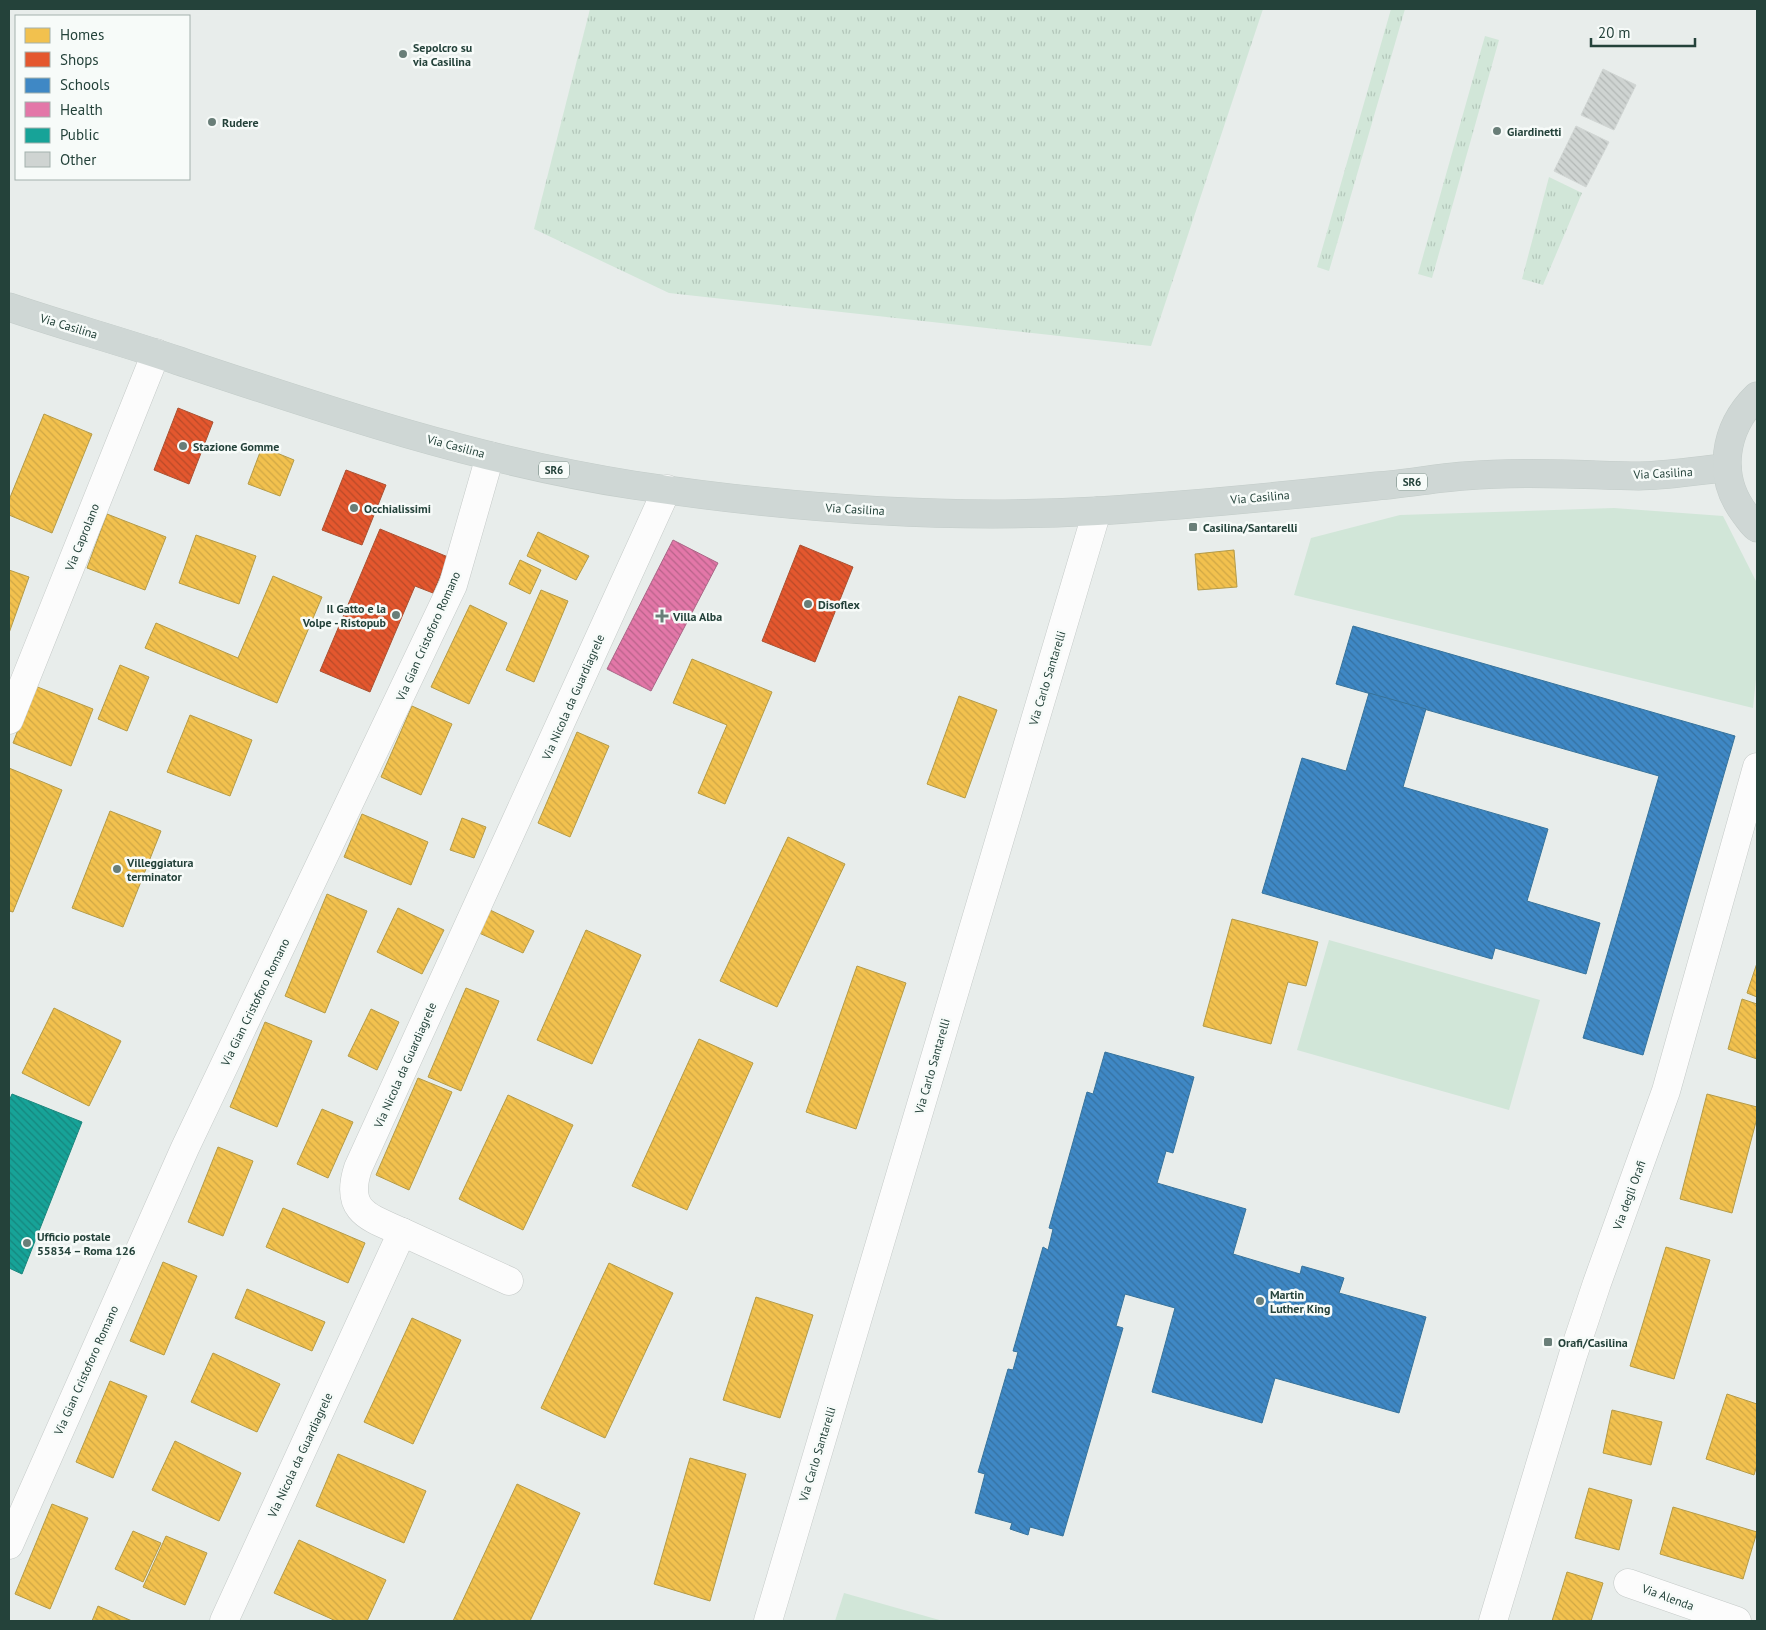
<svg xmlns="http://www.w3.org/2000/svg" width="1766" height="1630" font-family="'PT Sans',sans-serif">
  <defs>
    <pattern id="grass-tufts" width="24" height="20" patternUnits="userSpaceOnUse" patternTransform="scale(1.25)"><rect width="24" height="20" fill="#d1e6d8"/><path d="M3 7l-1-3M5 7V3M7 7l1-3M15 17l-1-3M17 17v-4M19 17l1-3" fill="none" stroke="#b3c6ba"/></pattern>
    <pattern id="homes-back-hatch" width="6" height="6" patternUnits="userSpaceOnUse" patternTransform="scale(1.25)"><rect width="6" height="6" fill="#f2c14e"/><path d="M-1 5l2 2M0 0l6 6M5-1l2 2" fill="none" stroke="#cfa745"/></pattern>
    <pattern id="shops-back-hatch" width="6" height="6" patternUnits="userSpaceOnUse" patternTransform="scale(1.25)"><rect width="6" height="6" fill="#e4572e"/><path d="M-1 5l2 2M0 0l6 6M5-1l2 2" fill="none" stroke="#b94a28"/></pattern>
    <pattern id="schools-back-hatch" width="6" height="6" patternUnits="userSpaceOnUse" patternTransform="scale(1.25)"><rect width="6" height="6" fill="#3f88c5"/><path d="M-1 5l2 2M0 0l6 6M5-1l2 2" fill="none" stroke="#3571a1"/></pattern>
    <pattern id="health-back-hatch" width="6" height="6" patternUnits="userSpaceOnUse" patternTransform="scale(1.25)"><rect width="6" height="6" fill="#e377a8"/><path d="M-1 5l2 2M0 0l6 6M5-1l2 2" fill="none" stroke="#b8638a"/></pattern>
    <pattern id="public-back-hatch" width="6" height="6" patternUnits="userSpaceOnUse" patternTransform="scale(1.25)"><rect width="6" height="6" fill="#17a398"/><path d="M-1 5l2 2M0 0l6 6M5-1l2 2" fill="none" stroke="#15867d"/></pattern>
    <pattern id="building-back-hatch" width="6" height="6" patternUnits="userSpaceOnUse" patternTransform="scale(1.25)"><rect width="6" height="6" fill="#cfd4d2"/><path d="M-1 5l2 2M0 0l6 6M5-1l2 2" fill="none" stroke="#b2b7b5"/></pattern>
  </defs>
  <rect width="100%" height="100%" fill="#e8edeb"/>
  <g fill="url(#grass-tufts)">
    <polygon points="590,9 1263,9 1151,346 669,293 534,229"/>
    <polygon points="1391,9 1405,9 1329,271 1317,267"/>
    <polygon points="1485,36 1499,40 1432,278 1418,274"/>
    <polygon points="1549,177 1582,193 1543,285 1522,279"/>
  </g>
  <g fill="#d1e6d8">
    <polygon points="1614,508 1723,516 1757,583 1757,669 1753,708 1294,595 1311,538 1400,515"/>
    <polygon points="1329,940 1540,1000 1509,1110 1297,1050"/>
    <polygon points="844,1593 943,1621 835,1621"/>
  </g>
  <g fill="url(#homes-back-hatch)" stroke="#b49b48">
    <polygon points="44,414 92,434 52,533 9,515 9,500"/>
    <polygon points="262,447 294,460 280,496 248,484"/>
    <polygon points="107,514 166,537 145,590 87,568"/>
    <polygon points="538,532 589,556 576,580 527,556"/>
    <polygon points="196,535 256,556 239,604 179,583"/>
    <polygon points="1234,550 1237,587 1198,590 1195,554"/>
    <polygon points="520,560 541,570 530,594 509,584"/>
    <polygon points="9,570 29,577 9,633"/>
    <polygon points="273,576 322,597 277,703 145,648 156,623 238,658"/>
    <polygon points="541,590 568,601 534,682 506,670"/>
    <polygon points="470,605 507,623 469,704 431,687"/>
    <polygon points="692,659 772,692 725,804 698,793 727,725 673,703"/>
    <polygon points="120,665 149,677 127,731 98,719"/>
    <polygon points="35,686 93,709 71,766 13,743"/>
    <polygon points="959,696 997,710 965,798 927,784"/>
    <polygon points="412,706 452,724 421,795 381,777"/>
    <polygon points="190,715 252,740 230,796 167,772"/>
    <polygon points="577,732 609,746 570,837 538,823"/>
    <polygon points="9,768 62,790 13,912 9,911"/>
    <polygon points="110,811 161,831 123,927 72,908"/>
    <polygon points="362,814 428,842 411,885 344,857"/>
    <polygon points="462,818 486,827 474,858 450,850"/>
    <polygon points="788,837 845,864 777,1007 720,981"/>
    <polygon points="327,894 367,911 325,1013 285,996"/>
    <polygon points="398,908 444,930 422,974 377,952"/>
    <polygon points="488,909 534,931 523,953 477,932"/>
    <polygon points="1232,919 1318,942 1306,986 1288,982 1271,1044 1203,1026"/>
    <polygon points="586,930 641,955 592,1064 537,1040"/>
    <polygon points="1757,963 1757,997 1747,993"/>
    <polygon points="857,966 906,983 856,1129 806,1112"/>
    <polygon points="466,988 499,1001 461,1091 428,1077"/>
    <polygon points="1742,999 1757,1004 1757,1059 1728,1049"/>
    <polygon points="54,1008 121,1041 89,1106 22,1073"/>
    <polygon points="371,1009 399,1022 377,1070 348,1056"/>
    <polygon points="265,1022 312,1041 277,1127 230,1107"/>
    <polygon points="699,1039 753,1063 687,1210 632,1186"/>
    <polygon points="418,1078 452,1092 409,1190 376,1175"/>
    <polygon points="1707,1094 1757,1107 1757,1118 1732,1213 1680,1199"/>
    <polygon points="508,1095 573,1125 523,1230 459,1199"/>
    <polygon points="322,1109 353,1122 328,1178 297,1164"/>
    <polygon points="218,1147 253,1161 223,1236 188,1222"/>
    <polygon points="283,1208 365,1243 348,1283 266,1247"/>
    <polygon points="1666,1247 1710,1260 1674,1379 1630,1366"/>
    <polygon points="163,1262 197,1276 164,1355 130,1341"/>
    <polygon points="609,1263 673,1293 605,1438 541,1408"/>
    <polygon points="247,1289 325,1322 312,1351 235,1318"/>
    <polygon points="756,1297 813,1315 780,1418 723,1400"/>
    <polygon points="412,1318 461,1340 413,1444 364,1422"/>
    <polygon points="213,1353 280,1384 257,1432 191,1402"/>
    <polygon points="110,1381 147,1396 113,1478 76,1462"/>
    <polygon points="1727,1394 1757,1404 1757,1465 1754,1475 1706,1459"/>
    <polygon points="1612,1410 1662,1422 1651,1465 1603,1453"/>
    <polygon points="175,1441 241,1473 219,1521 152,1490"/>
    <polygon points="338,1454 426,1491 404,1543 316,1506"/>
    <polygon points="690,1458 746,1474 710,1601 654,1584"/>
    <polygon points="517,1484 580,1513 530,1621 453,1621"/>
    <polygon points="1589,1488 1632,1500 1619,1550 1575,1538"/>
    <polygon points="52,1504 88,1518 50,1609 15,1594"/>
    <polygon points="1673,1507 1757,1532 1743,1579 1660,1554"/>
    <polygon points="133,1531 161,1543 143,1582 115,1569"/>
    <polygon points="166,1536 207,1553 185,1605 143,1587"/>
    <polygon points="299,1540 386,1580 367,1621 336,1621 274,1593"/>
    <polygon points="1567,1572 1603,1583 1591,1621 1552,1621"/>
    <polygon points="98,1606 132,1621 92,1621"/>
  </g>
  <g fill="url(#shops-back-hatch)" stroke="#aa5132">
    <polygon points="178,408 213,422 189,484 154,470"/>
    <polygon points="346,470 386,485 362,545 322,530"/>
    <polygon points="380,529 448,557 433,593 415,586 370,692 320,671"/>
    <polygon points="800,545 853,567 815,662 762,641"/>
  </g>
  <g fill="url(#schools-back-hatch)" stroke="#37739b">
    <polygon points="1353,626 1735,736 1643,1055 1583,1038 1659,776 1336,684"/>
    <polygon points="1369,693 1426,709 1403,787 1548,829 1527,901 1600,923 1586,974 1495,948 1492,959 1262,893 1302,758 1346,771"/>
    <polygon points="1105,1052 1194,1077 1173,1153 1166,1151 1157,1183 1246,1209 1233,1254 1300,1274 1302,1266 1344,1278 1339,1293 1426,1317 1399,1413 1275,1378 1262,1423 1152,1392 1175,1308 1125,1294 1116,1326 1123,1328 1063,1536 1030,1527 1028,1535 1010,1529 1012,1523 975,1513 985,1474 978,1472 1008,1369 1013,1370 1018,1352 1013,1351 1043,1247 1048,1250 1053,1229 1049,1228 1087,1092 1093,1094"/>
  </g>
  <polygon fill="url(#health-back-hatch)" stroke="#aa6787" points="673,540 718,563 651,691 607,669"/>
  <polygon fill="url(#public-back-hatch)" stroke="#1b867c" points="12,1094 82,1122 22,1274 9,1268 9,1101"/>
  <g fill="url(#building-back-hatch)" stroke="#d1d6d4">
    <polygon points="1603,69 1636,85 1614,130 1581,115"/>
    <polygon points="1576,126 1609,142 1586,187 1554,171"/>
  </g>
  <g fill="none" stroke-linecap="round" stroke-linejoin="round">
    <defs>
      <g id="minor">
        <polyline points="9,720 156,353"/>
        <polyline points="402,1232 509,1281"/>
        <polyline points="9,1545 185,1148 453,585 490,456"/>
        <polyline points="1628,1583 1737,1621"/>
        <path d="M224,1621l178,-389c-34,-15 -58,-21 -44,-64l309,-679"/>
        <polyline points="768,1621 1097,511"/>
        <polyline points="1493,1621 1573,1355 1597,1283 1666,1091 1757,767"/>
      </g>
      <g id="primary">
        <path d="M9,307c55,19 112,34 167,53 150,50 301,101 457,125 153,23 309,35 464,26 93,-6 187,-15 280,-25 29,-2 58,-8 87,-10 59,-5 117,-1 175,0 30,0 58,-6 88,-8"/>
        <path d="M1757,396c-33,32 -41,80 -12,118 4,5 7,10 12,14"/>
      </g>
    </defs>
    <use href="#minor" stroke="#c5cac8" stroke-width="29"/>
    <use href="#primary" stroke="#c3ccc9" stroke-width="29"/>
    <use href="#minor" stroke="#fcfcfc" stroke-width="28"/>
    <use href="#primary" stroke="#cfd7d5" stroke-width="28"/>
  </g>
  <g fill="#697e78" stroke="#f7fbf9" stroke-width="2">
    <circle cx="403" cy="54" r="5"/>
    <circle cx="212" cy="122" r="5"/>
    <circle cx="1497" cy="131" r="5"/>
    <circle cx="183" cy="446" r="5"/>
    <circle cx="354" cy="508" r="5"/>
    <rect x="1188" y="522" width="10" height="10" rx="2.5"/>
    <circle cx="808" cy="604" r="5"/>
    <circle cx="396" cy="615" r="5"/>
    <path d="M659.5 608.5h5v5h5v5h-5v5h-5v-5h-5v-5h5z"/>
    <circle cx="117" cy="869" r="5"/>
    <circle cx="27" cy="1243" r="5"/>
    <circle cx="1260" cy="1301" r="5"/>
    <rect x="1543" y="1337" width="10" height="10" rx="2.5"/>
  </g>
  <g text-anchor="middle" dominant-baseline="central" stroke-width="5" stroke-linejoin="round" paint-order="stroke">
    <g fill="#f7fbf9" stroke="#637a73" stroke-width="1">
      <rect x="539" y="461.5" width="30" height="17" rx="4"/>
      <rect x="1397" y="473.5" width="30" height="17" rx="4"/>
    </g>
    <g font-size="11" font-weight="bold" fill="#24423a">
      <text x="554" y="470">SR6</text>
      <text x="1412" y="482">SR6</text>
    </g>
    <g font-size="12" font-weight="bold" fill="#24423a" stroke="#f7fbf9" text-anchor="start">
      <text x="413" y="47">Sepolcro su<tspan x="413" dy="14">via Casilina</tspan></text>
      <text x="222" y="122">Rudere</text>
      <text x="1507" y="131">Giardinetti</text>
      <text x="193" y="446">Stazione Gomme</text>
      <text x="364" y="508">Occhialissimi</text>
      <text x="1203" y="527">Casilina/Santarelli</text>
      <text x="818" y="604">Disoflex</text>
      <text x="386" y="608" text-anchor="end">Il Gatto e la<tspan x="386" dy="14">Volpe - Ristopub</tspan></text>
      <text x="673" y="616">Villa Alba</text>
      <text x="127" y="862">Villeggiatura<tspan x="127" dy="14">terminator</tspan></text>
      <text x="37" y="1236">Ufficio postale<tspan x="37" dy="14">55834 – Roma 126</tspan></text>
      <text x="1270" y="1294">Martin<tspan x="1270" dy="14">Luther King</tspan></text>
      <text x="1558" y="1342">Orafi/Casilina</text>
    </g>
    <g font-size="12" fill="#24423a" stroke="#f7fbf9">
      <text transform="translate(69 326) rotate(17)">Via Casilina</text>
      <text transform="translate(456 446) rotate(15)">Via Casilina</text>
      <text transform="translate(1663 473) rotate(-3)">Via Casilina</text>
      <text transform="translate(1260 497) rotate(-5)">Via Casilina</text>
      <text transform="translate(855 509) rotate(3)">Via Casilina</text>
      <text transform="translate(82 537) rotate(-68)">Via Caprolano</text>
      <text transform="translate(428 636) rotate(-66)">Via Gian Cristoforo Romano</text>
      <text transform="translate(1047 678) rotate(-73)">Via Carlo Santarelli</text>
      <text transform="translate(573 697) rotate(-66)">Via Nicola da Guardiagrele</text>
      <text transform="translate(255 1002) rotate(-64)">Via Gian Cristoforo Romano</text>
      <text transform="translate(405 1065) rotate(-66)">Via Nicola da Guardiagrele</text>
      <text transform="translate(932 1066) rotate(-74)">Via Carlo Santarelli</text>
      <text transform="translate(1629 1195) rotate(-70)">Via degli Orafi</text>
      <text transform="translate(86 1370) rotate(-66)">Via Gian Cristoforo Romano</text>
      <text transform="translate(817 1454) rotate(-73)">Via Carlo Santarelli</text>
      <text transform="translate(300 1455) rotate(-65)">Via Nicola da Guardiagrele</text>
      <text transform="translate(1668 1597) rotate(20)">Via Alenda</text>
    </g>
  </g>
  <rect width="1766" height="1630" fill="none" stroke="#24423a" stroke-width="20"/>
  <rect x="15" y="15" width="175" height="165" fill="#f7fbf9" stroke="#a3b1ad"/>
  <rect x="25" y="28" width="25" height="15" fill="#f2c14e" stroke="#a3b1ad"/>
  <text x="60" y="40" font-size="15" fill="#24423a">Homes</text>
  <rect x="25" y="52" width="25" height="15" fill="#e4572e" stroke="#a3b1ad"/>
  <text x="60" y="65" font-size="15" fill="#24423a">Shops</text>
  <rect x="25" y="78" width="25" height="15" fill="#3f88c5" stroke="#a3b1ad"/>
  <text x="60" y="90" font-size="15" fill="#24423a">Schools</text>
  <rect x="25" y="102" width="25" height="15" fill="#e377a8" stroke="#a3b1ad"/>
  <text x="60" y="115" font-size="15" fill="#24423a">Health</text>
  <rect x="25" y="128" width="25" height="15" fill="#17a398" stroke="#a3b1ad"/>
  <text x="60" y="140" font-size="15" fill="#24423a">Public</text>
  <rect x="25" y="152" width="25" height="15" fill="#cfd4d2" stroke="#a3b1ad"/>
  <text x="60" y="165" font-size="15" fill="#24423a">Other</text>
  <path d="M1591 38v8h104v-8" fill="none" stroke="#24423a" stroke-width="2.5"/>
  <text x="1598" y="38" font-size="15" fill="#24423a" stroke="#f7fbf9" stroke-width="4" paint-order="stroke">20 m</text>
</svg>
